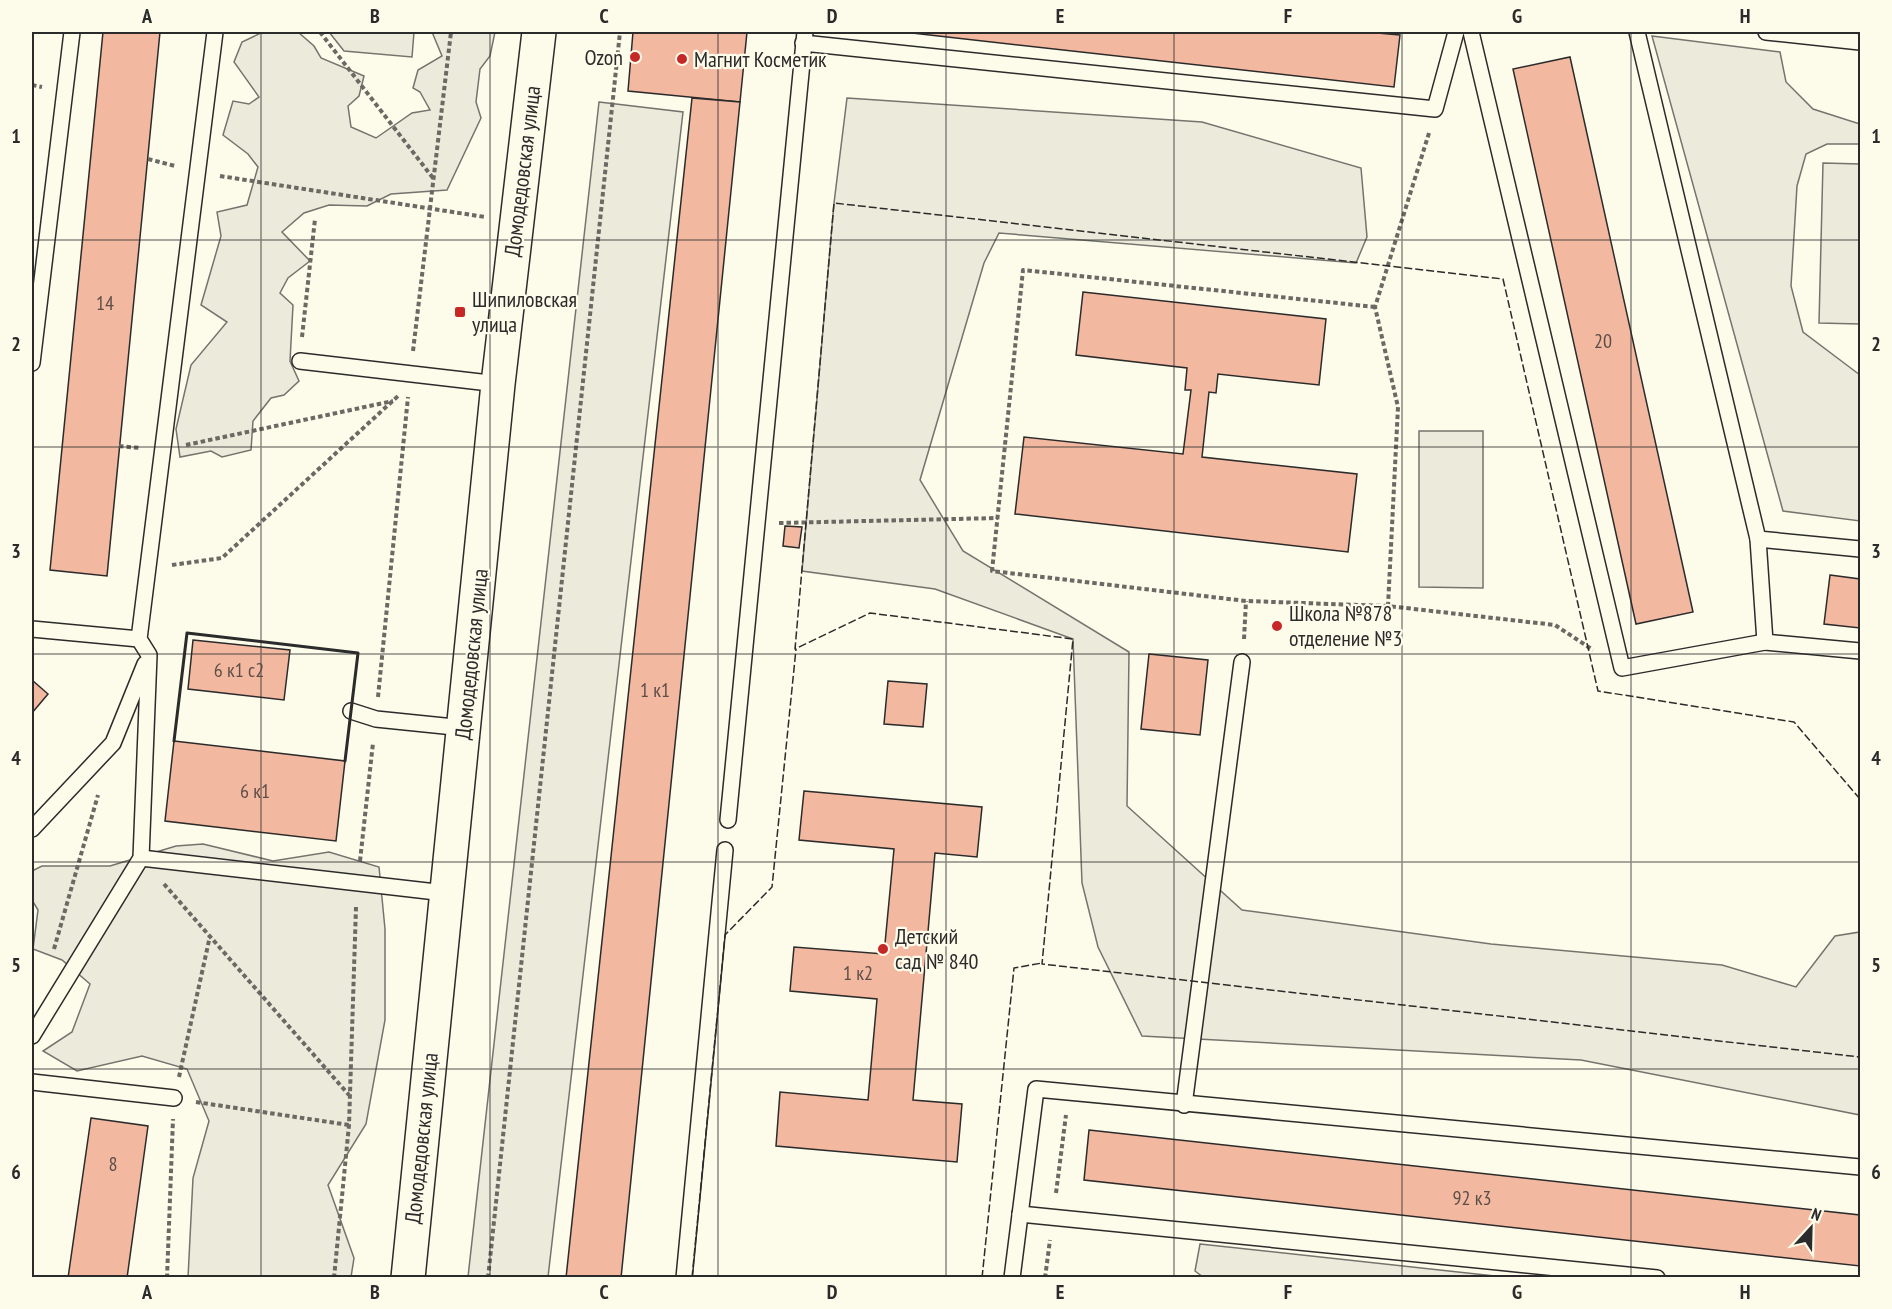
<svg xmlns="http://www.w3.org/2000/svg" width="1892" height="1309" font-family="'PT Sans Narrow',sans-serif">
  <rect width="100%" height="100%" fill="#fdfbea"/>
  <g fill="#ecebdb" stroke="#74746e" stroke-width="1.5">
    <polygon points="263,32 298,32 314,46 321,58 364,76 359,96 348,106 351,127 376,138 412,113 430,110 420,92 413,88 418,70 442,56 432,32 495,32 490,56 480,69 476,102 481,118 447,190 391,194 367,206 329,205 304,213 282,232 310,261 288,278 280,293 293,305 290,361 299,381 284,395 271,398 253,421 251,450 222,457 211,451 180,457 176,429 191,365 227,322 201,305 221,236 217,212 247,205 258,167 248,154 223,135 233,101 249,104 259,97 234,62 242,42"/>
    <polygon points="329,32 414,32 412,57 344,51"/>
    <polygon points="1652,36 1780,52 1786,82 1813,109 1860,124 1860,144 1827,144 1806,154 1797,186 1791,286 1803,332 1860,375 1860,521 1783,511"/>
    <polygon points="847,98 1202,122 1361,168 1367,237 1356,263 999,233 984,263 920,480 963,551 1129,652 1127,806 1242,910 1491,944 1722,965 1796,987 1835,936 1860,932 1860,1115 1581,1060 1142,1036 1098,947 1082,883 1073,639 935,589 802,571 834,203"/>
    <polygon points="599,102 683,112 548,1277 468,1277"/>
    <polygon points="1823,163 1860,164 1860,324 1819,323"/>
    <polygon points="1419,431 1483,431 1483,588 1419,587"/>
    <polygon points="203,844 273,861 329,852 379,867 385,929 385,1020 366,1124 328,1185 354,1258 351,1277 188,1278 193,1178 209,1121 187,1069 142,1056 77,1071 43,1051 72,1032 90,984 62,960 33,949 38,910 32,900 32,871 42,866 110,866 176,846"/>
    <polygon points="1200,1244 1504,1277 1203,1277 1195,1271"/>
  </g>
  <g fill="#f2b8a0" stroke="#2b2b2b" stroke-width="1.5">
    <polygon points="103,32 160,32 107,576 50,570"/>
    <polygon points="633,32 747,32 740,102 628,91"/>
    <polygon points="903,32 1366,32 1400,35 1394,87"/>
    <polygon points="1570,57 1693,612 1636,624 1513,69"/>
    <polygon points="692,98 740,102 621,1278 566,1278"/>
    <polygon points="1083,292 1326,319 1319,385 1218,374 1216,393 1209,392 1202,457 1357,474 1348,552 1015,514 1024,437 1183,454 1191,390 1185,390 1187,368 1076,355"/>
    <polygon points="785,526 802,527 799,548 783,546"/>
    <polygon points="1830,575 1860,579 1860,628 1824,624"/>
    <polygon points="193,640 290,650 284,700 188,689"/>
    <polygon points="1149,654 1208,660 1200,735 1141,729"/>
    <polygon points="32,680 48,694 32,713"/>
    <polygon points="888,681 927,684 923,727 884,724"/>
    <polygon points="174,741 345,761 336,841 165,821"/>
    <polygon points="804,791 982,807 977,857 935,853 913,1100 962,1104 957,1162 776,1146 780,1092 868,1100 877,999 790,991 794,947 884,954 894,849 799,840"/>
    <polygon points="91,1118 148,1126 127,1278 68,1278"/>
    <polygon points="1089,1130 1860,1215 1860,1266 1084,1180"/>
  </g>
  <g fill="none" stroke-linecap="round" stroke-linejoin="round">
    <defs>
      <g id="service">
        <polyline points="1471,32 1622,668 1765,642"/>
        <polyline points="1637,32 1758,539 1860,549"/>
        <polyline points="1766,32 1860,42"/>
        <polyline points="803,43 1435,109 1456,32"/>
        <polyline points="300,361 498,384"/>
        <polyline points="32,363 72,32"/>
        <polyline points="1758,539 1765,642 1860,651"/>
        <polyline points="32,629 139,639"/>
        <polyline points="351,711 376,719 464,728"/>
        <polyline points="728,820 805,32"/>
        <polyline points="32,829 113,743 145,664"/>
        <polyline points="141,858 445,893"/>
        <polyline points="32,1036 141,858 149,655 139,639 215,32"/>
        <polyline points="32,1082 174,1098"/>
        <polyline points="1184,1105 1242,662"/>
        <polyline points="1020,1214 1657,1278"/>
        <polyline points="684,1278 725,850"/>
        <polyline points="1012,1278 1036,1089 1860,1167"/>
      </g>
      <polyline id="tertiary" points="408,1278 498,384 539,32"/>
    </defs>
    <use href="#service" stroke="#2b2b2b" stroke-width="18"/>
    <use href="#tertiary" stroke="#2b2b2b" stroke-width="36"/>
    <g stroke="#6a6964" stroke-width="4" stroke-dasharray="4.5 3" stroke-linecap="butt">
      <polyline points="320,32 433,178"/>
      <polyline points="32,85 42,87"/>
      <polyline points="1429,133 1375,307 1398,407 1388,606 1555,625 1593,650"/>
      <polyline points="148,159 175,166"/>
      <polyline points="220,176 485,217"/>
      <polyline points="1375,307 1023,270 992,571 1246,601 1388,606"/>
      <polyline points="302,337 315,219"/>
      <polyline points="413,351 451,32"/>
      <polyline points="186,445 393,401"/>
      <polyline points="119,446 140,448"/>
      <polyline points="779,523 998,518"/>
      <polyline points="172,565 222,558 398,396"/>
      <polyline points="1244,639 1246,601"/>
      <polyline points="378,697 408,397"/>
      <polyline points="360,861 373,743"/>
      <polyline points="164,884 349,1095"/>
      <polyline points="54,949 98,795"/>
      <polyline points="179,1077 210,936"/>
      <polyline points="196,1102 349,1125"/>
      <polyline points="1056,1193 1066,1115"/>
      <polyline points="167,1278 173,1119"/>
      <polyline points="334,1278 349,1125 356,907"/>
      <polyline points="488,1278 620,32"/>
      <polyline points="1045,1278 1050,1240"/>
    </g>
    <use href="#service" stroke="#fdfbea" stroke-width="15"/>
    <use href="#tertiary" stroke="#fdfbea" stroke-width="33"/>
    <g stroke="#2b2b2b" stroke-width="1.5" stroke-dasharray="8 3" stroke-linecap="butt">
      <polyline points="1860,799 1794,722 1598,691 1503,279 834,203 795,649 870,613 1073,639 1042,964 1860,1057"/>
      <polyline points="692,1278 725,935 772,887 796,649"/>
      <polyline points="982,1278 1014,968 1042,963"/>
    </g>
    <polyline stroke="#2b2b2b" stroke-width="3" points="174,741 187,633 358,653 345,761"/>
  </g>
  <path fill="none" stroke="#2b2b2b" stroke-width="1.5" stroke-opacity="0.55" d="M261,32v1246M490,32v1246M718,32v1246M946,32v1246M1174,32v1246M1402,32v1246M1631,32v1246M32,240h1828M32,447h1828M32,654h1828M32,862h1828M32,1069h1828"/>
  <g fill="#c62828" stroke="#fdfbea" stroke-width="2">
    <circle cx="635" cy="57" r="6"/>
    <circle cx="682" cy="59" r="6"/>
    <rect x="454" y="306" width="12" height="12" rx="3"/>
    <circle cx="1277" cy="626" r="6"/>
    <circle cx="883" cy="949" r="6"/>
  </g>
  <g text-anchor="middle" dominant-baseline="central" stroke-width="4.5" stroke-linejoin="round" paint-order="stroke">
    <g font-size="20" fill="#5d4e48">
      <text x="105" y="303">14</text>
      <text x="1603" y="341">20</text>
      <text x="239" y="670">6 к1 с2</text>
      <text x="655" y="690">1 к1</text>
      <text x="255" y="791">6 к1</text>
      <text x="858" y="973">1 к2</text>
      <text x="113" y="1164">8</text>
      <text x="1472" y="1198">92 к3</text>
    </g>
    <g font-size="22" fill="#2b2b2b" stroke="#fdfbea" text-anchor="start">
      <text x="623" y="57" text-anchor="end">Ozon</text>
      <text x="694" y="59">Магнит Косметик</text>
      <text x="472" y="299">Шипиловская<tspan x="472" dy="25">улица</tspan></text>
      <text x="1289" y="613">Школа №878<tspan x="1289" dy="25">отделение №3</tspan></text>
      <text x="895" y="936">Детский<tspan x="895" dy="25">сад № 840</tspan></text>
    </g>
    <g font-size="22" fill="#2b2b2b" stroke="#fdfbea">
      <text transform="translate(522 171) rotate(-83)">Домодедовская улица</text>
      <text transform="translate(471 654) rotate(-84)">Домодедовская улица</text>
      <text transform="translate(421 1138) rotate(-84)">Домодедовская улица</text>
    </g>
  </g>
  <rect width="1892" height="1309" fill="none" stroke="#fdfbea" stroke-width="66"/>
  <g transform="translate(1811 1228) rotate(22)" stroke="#fdfbea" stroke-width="4.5" paint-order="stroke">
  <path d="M0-4.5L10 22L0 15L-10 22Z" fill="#2b2b2b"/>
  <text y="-9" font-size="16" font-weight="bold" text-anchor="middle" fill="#2b2b2b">N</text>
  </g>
  <rect x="33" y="33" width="1826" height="1243" fill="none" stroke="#2b2b2b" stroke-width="2"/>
  <g font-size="20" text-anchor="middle" font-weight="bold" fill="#2b2b2b">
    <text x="147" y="23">A</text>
    <text x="375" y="23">B</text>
    <text x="604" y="23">C</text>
    <text x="832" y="23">D</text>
    <text x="1060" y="23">E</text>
    <text x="1288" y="23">F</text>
    <text x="1517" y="23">G</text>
    <text x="1745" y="23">H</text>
    <text x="16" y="143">1</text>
    <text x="1876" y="143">1</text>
    <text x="16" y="351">2</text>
    <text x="1876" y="351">2</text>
    <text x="16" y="558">3</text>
    <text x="1876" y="558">3</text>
    <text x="16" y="765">4</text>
    <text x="1876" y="765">4</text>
    <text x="16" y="972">5</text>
    <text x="1876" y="972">5</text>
    <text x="16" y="1179">6</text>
    <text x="1876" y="1179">6</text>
    <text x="147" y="1299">A</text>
    <text x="375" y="1299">B</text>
    <text x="604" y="1299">C</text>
    <text x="832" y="1299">D</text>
    <text x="1060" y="1299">E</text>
    <text x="1288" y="1299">F</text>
    <text x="1517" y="1299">G</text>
    <text x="1745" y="1299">H</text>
  </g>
</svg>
